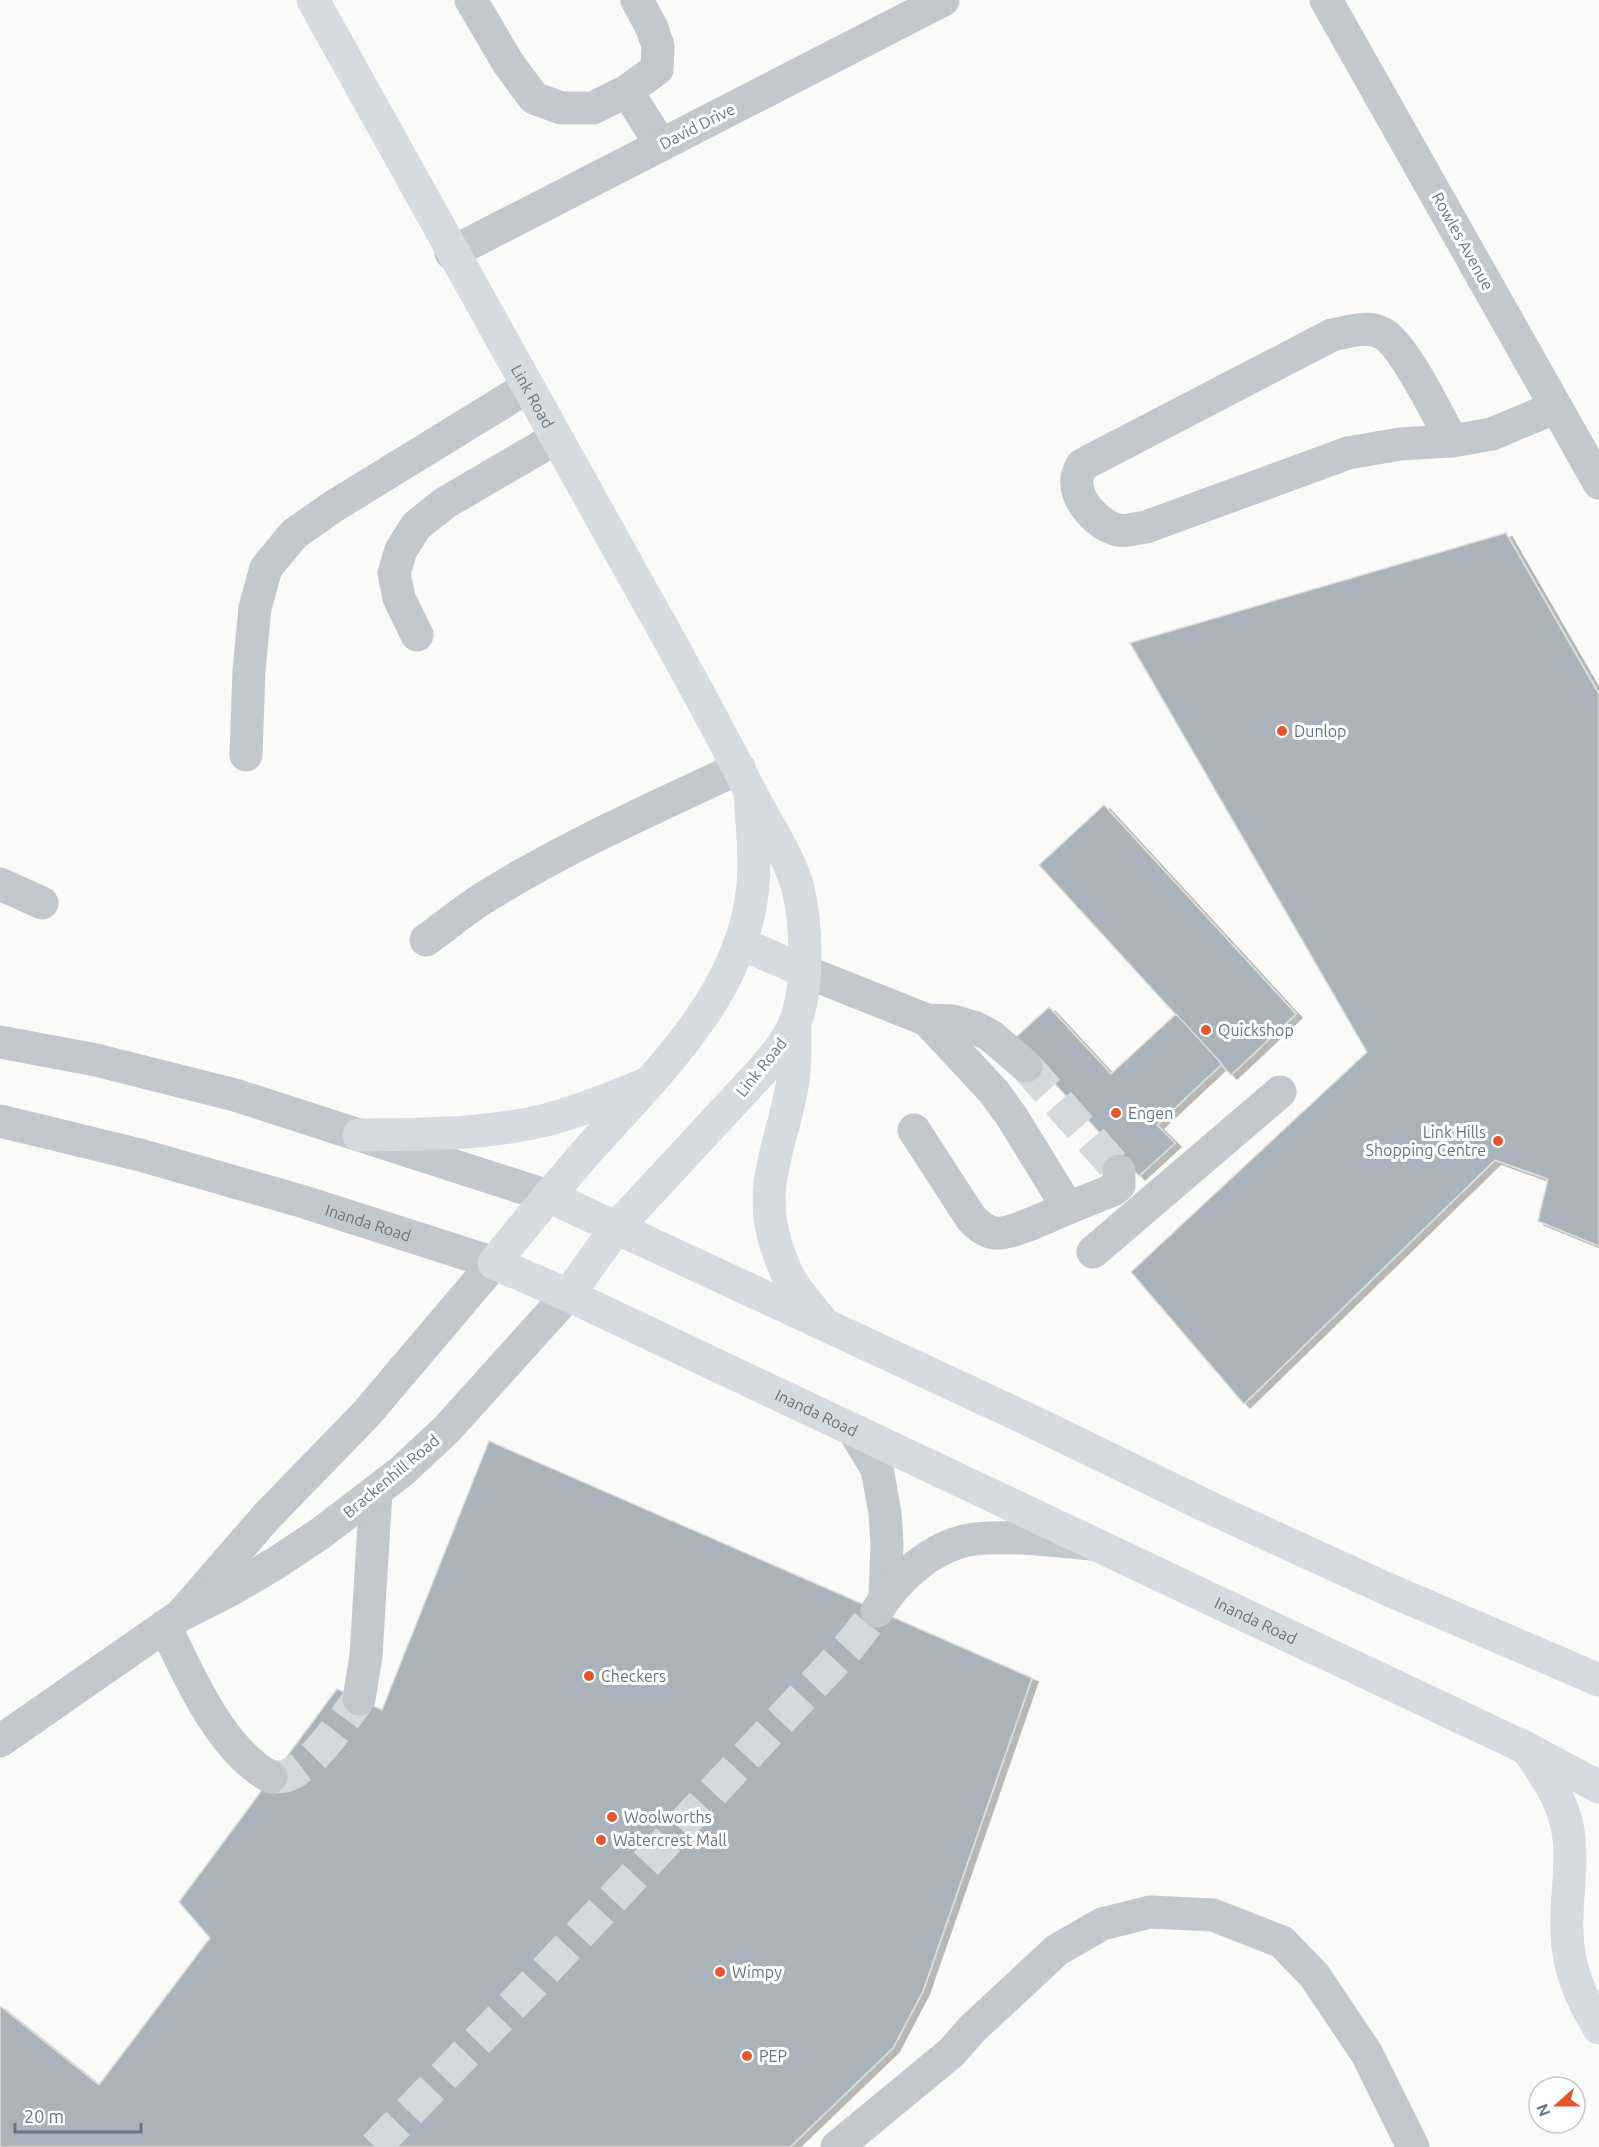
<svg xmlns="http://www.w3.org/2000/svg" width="1599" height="2147" font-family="Ubuntu,sans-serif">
  <defs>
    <filter id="shadow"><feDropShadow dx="6" dy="4" stdDeviation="0" flood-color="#0004"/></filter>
  </defs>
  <rect width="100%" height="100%" fill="#fafaf8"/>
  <g fill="#aab3b9" stroke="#dcdcda" stroke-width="1.5" filter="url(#shadow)">
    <polygon points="1506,533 1599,694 1599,1246 1538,1221 1548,1179 1495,1160 1244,1404 1131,1272 1367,1052 1130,643"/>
    <polygon points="1104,805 1296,1014 1231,1075 1039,865"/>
    <polygon points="1049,1007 1111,1074 1176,1014 1222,1064 1157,1125 1175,1143 1139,1176 1014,1039"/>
    <polygon points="489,1441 1032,1678 923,1991 893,2048 790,2147 0,2147 0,2006 99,2085 210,1938 179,1902 337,1689 382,1710"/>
  </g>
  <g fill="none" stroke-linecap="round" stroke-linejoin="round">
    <g stroke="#d5d9db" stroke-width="33" stroke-dasharray="33 16" stroke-linecap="butt">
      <polyline points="1026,1066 1119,1171"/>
      <path d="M271,1777c4,0 10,0 14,-1 27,-8 57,-55 74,-77"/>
      <polyline points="375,2147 530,1987 848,1648 877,1611"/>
    </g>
    <g stroke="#c3c8cc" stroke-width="33">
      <polyline points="471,0 508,63 534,98 561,108 593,108 627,91 657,69 658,46 652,28 637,0"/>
      <polyline points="1326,0 1599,483"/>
      <polyline points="627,91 661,145"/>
      <polyline points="451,253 943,0"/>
      <path d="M1452,441c-14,-25 -48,-97 -70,-108 -15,-8 -34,-1 -50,2l-250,130c-2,4 -5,9 -5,13 -3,22 21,47 41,52 8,2 20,-2 28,-3l202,-74 52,-9 52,-3 40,-7 64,-27"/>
      <polyline points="417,635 399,598 394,573 401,550 416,526 445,503 556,438"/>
      <polyline points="246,755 249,670 255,608 266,568 294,534 334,506 526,388"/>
      <polyline points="0,884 42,903"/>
      <path d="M426,940c18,-13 36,-28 56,-41 81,-51 170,-90 257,-131"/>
      <polyline points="804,971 927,1020 953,1021 974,1027 991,1036 1026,1066"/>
      <polyline points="927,1020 994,1092 1012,1117 1068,1208 1113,1190 1119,1185 1119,1171"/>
      <polyline points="0,1042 96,1060 235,1095 548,1196"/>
      <path id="s1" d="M0,1121l140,34 161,46 193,62 -128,151 -99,102 -86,99"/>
      <path d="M914,1130l57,88c7,7 14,14 24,15 16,2 56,-18 73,-25"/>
      <polyline points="1093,1252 1280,1092"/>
      <polyline points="854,1431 877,1469 885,1513 887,1544 885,1598"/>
      <path d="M877,1611c20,-34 58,-67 98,-72 38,-4 78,2 116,5"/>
      <path d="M165,1626c23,49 57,126 106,151"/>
      <polyline points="359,1699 366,1656 376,1491"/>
      <polyline points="0,1741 181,1615 232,1589 276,1563 321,1533 376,1491 402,1471 447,1429 568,1295"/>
      <polyline points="837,2147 952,2052 972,2029 1057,1950 1102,1924 1150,1912 1213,1915 1282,1942 1314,1975 1367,2054 1413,2147"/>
    </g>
    <g stroke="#d6dbdf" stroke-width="33">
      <path id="s2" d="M313,0c107,196 216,390 325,584 39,69 77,138 113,209 15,30 36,59 46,92 10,37 12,103 -2,138 -8,19 -22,35 -35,50l-143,154 -49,68"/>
      <path id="s3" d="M750,792c2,36 7,73 1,109 -15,98 -97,176 -161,247 -33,38 -65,76 -96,115l74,32 958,453 73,39"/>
      <polyline points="740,943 804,971"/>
      <path d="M795,1023c0,21 1,43 -3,64 -10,56 -35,99 -16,158 4,12 9,26 16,38 8,12 19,24 28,36"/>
      <path d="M359,1135c63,-1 126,0 187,-15 33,-9 64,-21 95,-34"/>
      <polyline points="548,1196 1023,1417 1219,1512 1387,1589 1599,1680"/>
      <path d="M1530,1753c14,21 28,40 35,65 11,37 0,77 2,115 1,36 14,65 32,95"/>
    </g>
  </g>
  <g fill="#e4572e" stroke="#fff" stroke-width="2">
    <circle cx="1282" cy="731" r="6"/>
    <circle cx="1206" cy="1030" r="6"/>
    <circle cx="1116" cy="1113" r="6"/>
    <circle cx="1498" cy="1141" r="6"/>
    <circle cx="589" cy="1676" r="6"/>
    <circle cx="612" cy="1817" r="6"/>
    <circle cx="601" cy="1840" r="6"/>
    <circle cx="720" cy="1972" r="6"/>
    <circle cx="747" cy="2056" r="6"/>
  </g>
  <g text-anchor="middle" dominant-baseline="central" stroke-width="6" stroke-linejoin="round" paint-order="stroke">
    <g font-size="16" fill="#657683" stroke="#fff">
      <text transform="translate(697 126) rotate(-27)">David Drive</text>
      <text transform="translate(1463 241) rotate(61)">Rowles Avenue</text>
      <text stroke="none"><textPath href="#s2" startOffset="453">Link Road</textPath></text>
      <text transform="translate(761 1067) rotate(-51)">Link Road</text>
      <text stroke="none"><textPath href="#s1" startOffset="382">Inanda Road</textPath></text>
      <text stroke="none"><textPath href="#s3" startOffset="914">Inanda Road</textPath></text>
      <text transform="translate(391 1476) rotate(-40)">Brackenhill Road</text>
      <text stroke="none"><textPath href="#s3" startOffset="1400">Inanda Road</textPath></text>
    </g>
    <g font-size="16" fill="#657683" stroke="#fff" text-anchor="start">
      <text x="1294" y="731">Dunlop</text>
      <text x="1218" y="1030">Quickshop</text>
      <text x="1128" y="1113">Engen</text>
      <text x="1486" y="1132" text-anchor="end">Link Hills<tspan x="1486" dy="18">Shopping Centre</tspan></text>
      <text x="601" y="1676">Checkers</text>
      <text x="624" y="1817">Woolworths</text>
      <text x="613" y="1840">Watercrest Mall</text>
      <text x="732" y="1972">Wimpy</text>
      <text x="759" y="2056">PEP</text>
    </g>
  </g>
  <g transform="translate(1557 2105) rotate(249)"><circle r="28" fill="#ffffff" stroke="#c1c8cd" stroke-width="1.5"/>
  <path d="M0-4.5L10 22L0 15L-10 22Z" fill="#e4572e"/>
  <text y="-9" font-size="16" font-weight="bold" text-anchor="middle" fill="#657683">N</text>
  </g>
  <path d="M15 2123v9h126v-9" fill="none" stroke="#657683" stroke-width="3"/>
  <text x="24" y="2123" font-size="18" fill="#657683" stroke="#ffffff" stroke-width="4.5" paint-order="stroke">20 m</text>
</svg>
